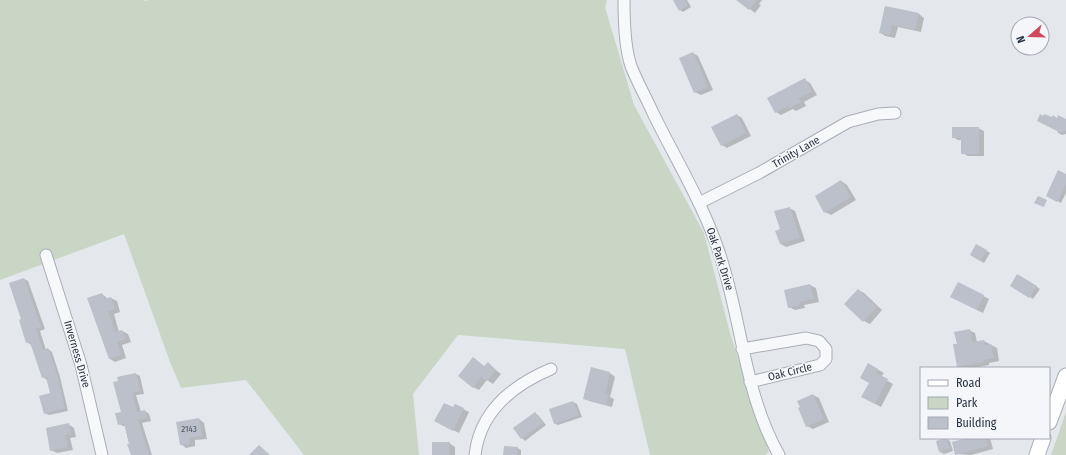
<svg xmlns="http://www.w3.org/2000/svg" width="1066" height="455" font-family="'Fira Sans Condensed',sans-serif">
  <rect width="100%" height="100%" fill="#e4e7ec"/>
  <g fill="#c9d6c5">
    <polygon points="0,0 144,0 145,1 149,0 607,0 605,7 634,105 704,233 730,333 769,452 765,455 650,455 625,349 458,335 413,394 419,455 304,455 246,380 181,388 170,362 124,234 0,280"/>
    <polygon points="1066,412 1066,455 1051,455"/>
  </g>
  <g fill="#0003">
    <polygon points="674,0 687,0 691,7 683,12 680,10"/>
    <polygon points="743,0 762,0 759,4 761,5 755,13 741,2"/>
    <polygon points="885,7 919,14 924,18 921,32 898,27 895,38 885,36 880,32"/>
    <polygon points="693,53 698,56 713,90 701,95 695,92"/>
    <polygon points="805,80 810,83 817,95 804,102 806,106 796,111 793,109 781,115 776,112"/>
    <polygon points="737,115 742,118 751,136 727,148 722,145"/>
    <polygon points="1057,119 1066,120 1066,134 1062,135 1058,133"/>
    <polygon points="978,128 984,131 984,156 968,156 962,153 962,140 958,140 953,137"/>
    <polygon points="1066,175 1066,193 1061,203 1047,195"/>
    <polygon points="841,181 847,185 856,200 831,215 825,212"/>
    <polygon points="789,208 795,211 805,241 786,247 781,244 781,230"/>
    <polygon points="977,245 990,253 984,263 971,255"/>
    <polygon points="1018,275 1040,289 1033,299 1011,286"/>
    <polygon points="24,279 28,281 45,329 40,331 46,350 48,349 52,352 60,377 68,411 49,415 45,413 51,394 47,380 43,377 31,345 27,342 23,320"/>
    <polygon points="958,283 989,299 983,313 957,300"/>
    <polygon points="810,285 816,288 819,302 804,305 805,308 795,310 789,307"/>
    <polygon points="858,290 864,293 882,310 870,324 864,321"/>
    <polygon points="102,294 108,299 111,298 117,301 120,312 114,314 119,332 122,331 128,334 131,342 122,345 126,358 115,362 110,359"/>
    <polygon points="969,330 975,333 977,342 984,341 997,348 999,361 989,363 989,365 973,368 961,368 958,367"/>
    <polygon points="474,359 485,367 488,364 501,374 493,384 487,380 479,390 473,387"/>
    <polygon points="868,364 884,373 881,377 893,384 881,407 868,400 870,382"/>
    <polygon points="592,368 610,373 615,377 610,397 614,399 612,407 589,401 584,398"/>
    <polygon points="136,374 140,376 144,394 136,395 141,412 145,411 149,414 151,421 142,423 152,455 132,455 125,426 123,426 119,424"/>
    <polygon points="813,395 819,398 829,422 813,429 807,426"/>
    <polygon points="573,402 577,404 582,417 558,425 554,423 550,410"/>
    <polygon points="455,405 469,412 459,433 441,424"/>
    <polygon points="535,413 538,415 546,425 525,441 522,438 514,428"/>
    <polygon points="199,419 204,423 207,439 195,440 195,446 186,448 181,444"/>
    <polygon points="68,424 74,428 76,437 70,438 73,450 57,453 51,450"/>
    <polygon points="970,438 990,438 993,449 971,455 956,454"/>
    <polygon points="946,439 950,441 953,451 944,454 940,452"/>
    <polygon points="449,443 455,447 455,455 433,455"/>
    <polygon points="517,448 521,450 521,455 504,455"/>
  </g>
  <g fill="#bbc0ca">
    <polygon points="673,0 685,0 688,5 679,11"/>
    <polygon points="736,0 757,0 749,10"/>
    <polygon points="885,6 919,13 915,30 892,25 890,35 879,33"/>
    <polygon points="693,52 708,87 694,93 679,58"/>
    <polygon points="805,78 812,92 799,98 801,102 790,108 788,106 775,113 767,98"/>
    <polygon points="737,114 746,133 721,146 711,127"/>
    <polygon points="1040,114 1043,116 1044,114 1052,117 1053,115 1057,118 1058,115 1066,119 1066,131 1058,133 1057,131 1037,121"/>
    <polygon points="952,127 979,127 979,154 961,154 961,138 952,138"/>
    <polygon points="1058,170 1066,174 1066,184 1057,202 1046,196"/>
    <polygon points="841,180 851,197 824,213 815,196"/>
    <polygon points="1038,196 1047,200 1044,207 1034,203"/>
    <polygon points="790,207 800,238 780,244 775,231 780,229 774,211"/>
    <polygon points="976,244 987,250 980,261 970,255"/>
    <polygon points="1017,274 1037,286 1029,298 1010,286"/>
    <polygon points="24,278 41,327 36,329 43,350 48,348 57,374 65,408 44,414 39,396 50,393 46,377 42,378 30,342 26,343 19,320 21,319 9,283"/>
    <polygon points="958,282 984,295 977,310 950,297"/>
    <polygon points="810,284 814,299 799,302 800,305 788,308 784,290"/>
    <polygon points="858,289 877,307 863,322 844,304"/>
    <polygon points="102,293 104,299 111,297 115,309 108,311 115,332 122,330 126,339 117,342 121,355 109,359 87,298"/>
    <polygon points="970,329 972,342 984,340 985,345 991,344 994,358 983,360 984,362 957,367 953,344 957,344 954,332"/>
    <polygon points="473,357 484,366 488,362 496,370 487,381 481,377 473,388 458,376"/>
    <polygon points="868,363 878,369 876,373 888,379 875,404 861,397 869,383 860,378"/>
    <polygon points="591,367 610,372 605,394 609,395 606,405 583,399"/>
    <polygon points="136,373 140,391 132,393 137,412 145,410 147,418 138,420 149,455 131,455 127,444 129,444 124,423 118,425 115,413 121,412 113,382 118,381 117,377"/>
    <polygon points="813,394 824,419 806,427 798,408 800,407 797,401"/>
    <polygon points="573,401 579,415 554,424 549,409"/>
    <polygon points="444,403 453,407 455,404 464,408 453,431 434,421"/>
    <polygon points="535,412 543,423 521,439 513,428"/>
    <polygon points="199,418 202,436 189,438 190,444 180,445 176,422"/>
    <polygon points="69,423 71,434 65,435 68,447 50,451 46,428"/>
    <polygon points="946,438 950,449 939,452 936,441"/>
    <polygon points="966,438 986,438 988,446 955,455 952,442"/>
    <polygon points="432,442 450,442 449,455 432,455"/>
    <polygon points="259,445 270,455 249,455"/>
    <polygon points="504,446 518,447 517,455 503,455"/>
  </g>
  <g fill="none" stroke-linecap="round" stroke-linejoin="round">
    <defs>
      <g id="minor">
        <path d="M624,0c0,18 1,49 7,66 6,16 15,31 22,47 23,47 51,92 67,142 22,66 24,138 59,200"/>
        <polyline points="699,203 759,173 848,122 878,114 895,113"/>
        <polyline points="46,255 81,365 102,455"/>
        <polyline points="742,349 806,338 819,341 826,349 826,359 820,365 750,382"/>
        <path d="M475,455c5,-44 38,-70 76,-86"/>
      </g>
      <g id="secondary">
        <polyline points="1049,422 1066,376"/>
        <polyline points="1037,455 1043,438"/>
      </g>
    </defs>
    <use href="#minor" stroke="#a9aeb7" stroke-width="13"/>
    <use href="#secondary" stroke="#a9aeb7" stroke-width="17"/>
    <use href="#minor" stroke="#f7f8fa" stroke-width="11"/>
    <use href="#secondary" stroke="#fff" stroke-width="15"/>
  </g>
  <g text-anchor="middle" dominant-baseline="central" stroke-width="3" stroke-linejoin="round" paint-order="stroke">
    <g font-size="9" fill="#4f5766">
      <text x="189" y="429">2143</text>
    </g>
    <g font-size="11" fill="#2b3445" stroke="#f4f6f9">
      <text transform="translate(796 152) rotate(-30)">Trinity Lane</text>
      <text transform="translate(720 259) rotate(72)">Oak Park Drive</text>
      <text transform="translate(77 354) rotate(74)">Inverness Drive</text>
      <text transform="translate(790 372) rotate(-14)">Oak Circle</text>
    </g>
  </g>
  <rect x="920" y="367" width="130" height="72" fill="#f4f6f9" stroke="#a4a8b1"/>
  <rect x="928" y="380" width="20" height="6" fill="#ffffff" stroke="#a4a8b1"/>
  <text x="956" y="387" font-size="12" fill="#2b3445">Road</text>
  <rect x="928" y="397" width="20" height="12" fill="#c9d6c5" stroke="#a4a8b1"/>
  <text x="956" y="407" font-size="12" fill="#2b3445">Park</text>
  <rect x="928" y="417" width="20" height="12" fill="#bbc0ca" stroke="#a4a8b1"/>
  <text x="956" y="427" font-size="12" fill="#2b3445">Building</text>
  <g transform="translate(1030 36) rotate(250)"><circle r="19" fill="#f4f6f9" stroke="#a4a8b1"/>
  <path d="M0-3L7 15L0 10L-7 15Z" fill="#d1495b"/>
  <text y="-6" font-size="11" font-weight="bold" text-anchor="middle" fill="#2b3445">N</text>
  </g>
</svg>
